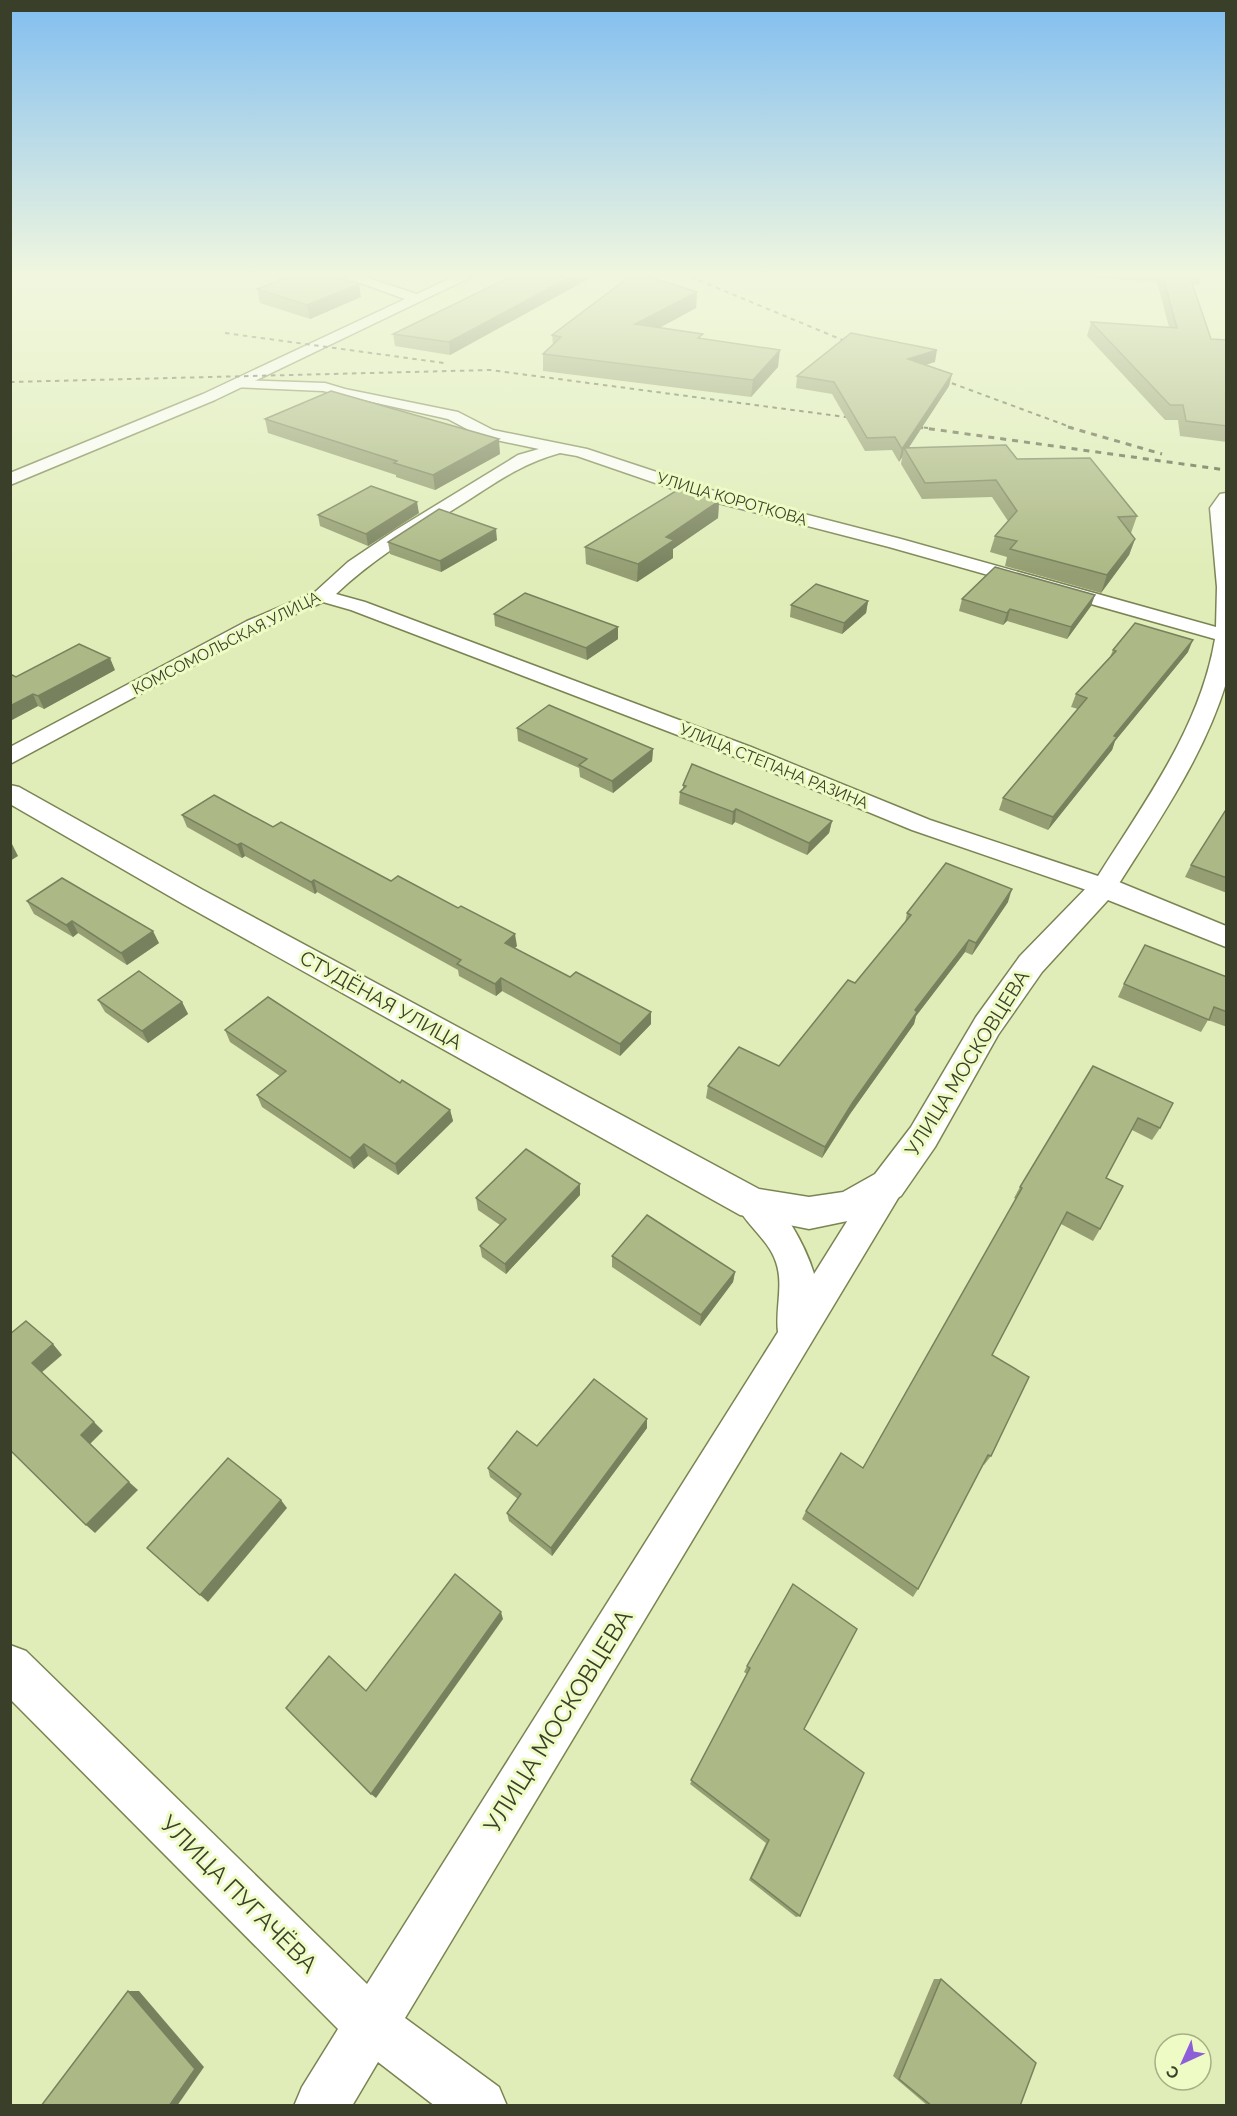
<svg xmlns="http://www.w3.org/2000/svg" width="1237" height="2116" font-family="Raleway,sans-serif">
  <rect width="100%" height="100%" fill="#e0edb8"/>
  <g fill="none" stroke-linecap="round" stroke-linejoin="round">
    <defs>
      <g id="street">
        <path d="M236,380l89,3 20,6 113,23 35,18 94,19 124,41 190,49 315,88 1,-40 -7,-79 10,-14 6,-1v190c-23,76 -71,143 -113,210l-9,3 -192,-66 -177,-73 -384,-147 -28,-8 -62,27 -251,135v-17l237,-126 68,-29 33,-30 46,-31 124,-76 21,-6 -57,-12 -34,-18 -125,-28 -92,-4 -2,-3zM560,453l17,3 122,42 190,49 326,92c-15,89 -70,162 -117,237l-168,-56 -179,-73 -386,-145 -29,-8c37,-35 80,-61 123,-88 35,-22 61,-42 101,-53z"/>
        <path d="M888,1171l12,4 4,10 -4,10 -495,823 94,69 8,19h-72l-57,-44 -26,44h-58l8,-19 36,-58 -328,-330v-54l16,6 341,333 411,-652c-3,-23 6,-47 -2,-70 -7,-22 -30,-37 -40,-58l5,-10c4,-2 10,-4 14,-4 25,4 53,62 59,84l62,-99z"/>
      </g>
      <g id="secondary">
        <polygon points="344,277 365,277 417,294 453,277 471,277 215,400 10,485 10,473 203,394 405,299"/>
        <polygon points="10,785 19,787 203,890 759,1189 809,1197 843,1192 875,1174 911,1127 976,1017 1020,956 1094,880 1104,877 1114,880 1226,926 1226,947 1108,900 1042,972 998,1035 935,1147 901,1196 862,1218 809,1229 740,1215 183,904 10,804"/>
      </g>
    </defs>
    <use href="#street" stroke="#7a8453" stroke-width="3"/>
    <use href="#secondary" stroke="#7a8453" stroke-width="3"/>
    <use href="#street" fill="#fff" fill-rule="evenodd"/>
    <use href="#secondary" fill="#fff" fill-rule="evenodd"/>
    <g stroke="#575d42" stroke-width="2" stroke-dasharray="4.5 4.5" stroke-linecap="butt">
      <polyline points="691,277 857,346"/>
      <polyline points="225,333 444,363"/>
      <polyline points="935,377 1073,428"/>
      <polyline points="10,382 490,370 861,419"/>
      <polyline points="906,425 928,428"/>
    </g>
    <g stroke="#575d42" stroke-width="3" stroke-dasharray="6 6" stroke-linecap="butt">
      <polyline points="917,427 1226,470"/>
      <polyline points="1068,427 1162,454"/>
    </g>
  </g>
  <g fill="#949e72">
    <polygon points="276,277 338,277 336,278 361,297 310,319 260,303 257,289 281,280"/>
    <polygon points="510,277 592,277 450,355 395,346 393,334"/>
    <polygon points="1085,277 1202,277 1199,285 1193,285 1211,339 1227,340 1227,442 1180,436 1178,420 1165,420 1087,336 1091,322 1169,327 1157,282"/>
    <polygon points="697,292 696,308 659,328 703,339 778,367 751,397 543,371 543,354 553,345 552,335"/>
    <polygon points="935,362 926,365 952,374 949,386 908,448 1017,459 1137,516 1131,533 1130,533 1135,539 1129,555 1101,593 1005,566 1007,557 990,552 995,536 1008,521 992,497 922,499 901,464 902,457 899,462 892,450 865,451 832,394 796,388 797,376"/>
    <polygon points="265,419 500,454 435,490 396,477 396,475 268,433"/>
    <polygon points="719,501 718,518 673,549 673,558 637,582 586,564 585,547"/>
    <polygon points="419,513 368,546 320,526 318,515"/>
    <polygon points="497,540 441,572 390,554 388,542"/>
    <polygon points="962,599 1091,606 1067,639 1007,621 1003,625 959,611"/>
    <polygon points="868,601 866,613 842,634 790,617 791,605"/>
    <polygon points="494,614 618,639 587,660 495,626"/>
    <polygon points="1113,650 1188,652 1115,741 1112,750 1048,830 999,810 1003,798 1078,709 1071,707 1076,694 1110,657"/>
    <polygon points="115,670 44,709 38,706 10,721 10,674 16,677"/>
    <polygon points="517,728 653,749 652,761 613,793 580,777 579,768 518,741"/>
    <polygon points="683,785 832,821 829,833 807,855 735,822 732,825 679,804 680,792 683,789"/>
    <polygon points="1227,808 1227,893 1185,877 1191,865"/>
    <polygon points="182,815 273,827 391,881 517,946 514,948 570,977 651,1012 651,1024 620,1056 502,991 496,996 459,976 458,970 317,892 315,894 245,856 242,858 187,827"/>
    <polygon points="27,901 159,943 127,965 78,933 73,937 34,914"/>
    <polygon points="1008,902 972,955 965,952 916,1016 914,1024 850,1114 822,1158 706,1098 708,1086 779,1066 855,983 905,923 907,913"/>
    <polygon points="1227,977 1227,1027 1208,1020 1201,1032 1118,997 1124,984"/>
    <polygon points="98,1000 182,1002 188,1014 148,1043 105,1012"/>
    <polygon points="225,1030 400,1083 450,1110 453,1121 398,1175 368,1156 354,1169 262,1107 257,1095 280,1076 230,1042"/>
    <polygon points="1093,1066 1160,1128 1152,1140 1132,1130 1106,1178 1100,1229 1093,1241 1061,1224 992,1355 991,1456 984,1465 983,1464 918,1589 913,1597 802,1519 806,1511 863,1468 1016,1199 1014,1198 1020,1187"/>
    <polygon points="580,1195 506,1274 482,1257 480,1246 500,1225 478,1210 476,1198"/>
    <polygon points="612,1256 735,1272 733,1282 700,1326 612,1267"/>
    <polygon points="647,1419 647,1428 552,1556 509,1521 507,1513 518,1499 490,1477 488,1468 537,1446"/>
    <polygon points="793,1584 804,1729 800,1916 796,1917 749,1880 766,1843 690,1784 747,1674 744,1672 747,1666"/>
    <polygon points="934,1979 941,1979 1020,2106 928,2106 893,2076"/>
  </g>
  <g fill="#78815d">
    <polygon points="570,277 592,277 450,355 449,342"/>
    <polygon points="359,284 361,297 310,319 307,305"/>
    <polygon points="697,292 696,308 635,341 635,324"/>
    <polygon points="780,350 778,367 751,397 753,380"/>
    <polygon points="937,350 935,362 906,370 908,359"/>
    <polygon points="952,374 949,386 906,452 904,448 902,457 899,462 902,449"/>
    <polygon points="499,439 500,454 435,490 433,475"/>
    <polygon points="719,501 718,518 673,549 673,558 637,582 638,564 666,537"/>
    <polygon points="417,502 419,513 368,546 366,534"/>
    <polygon points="496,529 497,540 441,572 440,561"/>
    <polygon points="1135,539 1129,555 1101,593 1107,575"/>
    <polygon points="1095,595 1091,606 1067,639 1071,627"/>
    <polygon points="868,601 866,613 842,634 844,623"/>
    <polygon points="1010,609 1007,621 1003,625 1007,613"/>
    <polygon points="618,627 618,639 587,660 586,648"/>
    <polygon points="1193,640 1188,652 1115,741 1112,750 1048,830 1053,817 1114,736"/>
    <polygon points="110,658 115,670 44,709 38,696"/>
    <polygon points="33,694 38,706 10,721 10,706"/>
    <polygon points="653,749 652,761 613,793 612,781"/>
    <polygon points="736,809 735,822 732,825 733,812"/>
    <polygon points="832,821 829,833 807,855 809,843"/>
    <polygon points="241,843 245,856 242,858 237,845"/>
    <polygon points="10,844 12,844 18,856 10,861"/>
    <polygon points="314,880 317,892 315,894 311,882"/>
    <polygon points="1012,889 1008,902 972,955 976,943"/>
    <polygon points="72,921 78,933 73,937 66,925"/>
    <polygon points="153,931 159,943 127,965 121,953"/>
    <polygon points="515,934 517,946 506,956 505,943"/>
    <polygon points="969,940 965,952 916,1016 914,1024 850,1114 822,1158 825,1147 853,1102 915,1010"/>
    <polygon points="501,978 502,991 496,996 495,984"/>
    <polygon points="182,1002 188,1014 148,1043 142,1031"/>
    <polygon points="651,1012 651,1024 620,1056 620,1044"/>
    <polygon points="450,1110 453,1121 398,1175 395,1164"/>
    <polygon points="364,1144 368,1156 354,1169 350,1158"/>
    <polygon points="580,1184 580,1195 506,1274 505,1264"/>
    <polygon points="735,1272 733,1282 700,1326 701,1315"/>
    <polygon points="53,1344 62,1355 41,1373 32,1363"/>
    <polygon points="647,1419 647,1428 552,1556 551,1548"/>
    <polygon points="94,1422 103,1431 90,1444 81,1435"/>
    <polygon points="129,1482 138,1490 95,1533 86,1525"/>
    <polygon points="281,1500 287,1508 208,1602 200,1595"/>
    <polygon points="501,1612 503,1619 376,1798 371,1794"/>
    <polygon points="128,1991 139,1991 204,2067 177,2106 169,2106"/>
  </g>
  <g fill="#acb885" stroke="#78815d" stroke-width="1.5">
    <polygon points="289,277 334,277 359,284 307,305 257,289"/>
    <polygon points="510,277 570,277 449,342 393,334"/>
    <polygon points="629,277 649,277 697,292 635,324 703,334 698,338 780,350 753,380 543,354 561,337 552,335"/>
    <polygon points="1163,277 1190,277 1211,339 1227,340 1227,426 1186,421 1183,405 1170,405 1091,322 1177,328"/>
    <polygon points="851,333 937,350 908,359 952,374 902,449 895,437 867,438 834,382 797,376"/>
    <polygon points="331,391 499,439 433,475 394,463 397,461 265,419"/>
    <polygon points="1006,445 1017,459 1090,458 1137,516 1118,517 1135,539 1107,575 1010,549 1017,541 995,536 1017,511 996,480 925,483 904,448"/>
    <polygon points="371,486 417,502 366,534 318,515"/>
    <polygon points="679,489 719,501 666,537 674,540 638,564 585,547"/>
    <polygon points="439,509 496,529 440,561 388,542"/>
    <polygon points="995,567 1095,595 1071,627 1010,609 1007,613 962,599"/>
    <polygon points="816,584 868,601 844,623 791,605"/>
    <polygon points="525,593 618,627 586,648 494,614"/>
    <polygon points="1135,623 1193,640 1114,736 1117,737 1053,817 1003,798 1087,698 1076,694 1116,651 1113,650"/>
    <polygon points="79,644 110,658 38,696 33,694 10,706 10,674 16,677"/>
    <polygon points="549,705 653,749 612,781 579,765 587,759 517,728"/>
    <polygon points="692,764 832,821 809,843 736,809 733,812 680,792 686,786 683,785"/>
    <polygon points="214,795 273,827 281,822 391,881 398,876 458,908 461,906 515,934 505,943 570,977 576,972 651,1012 620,1044 501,978 495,984 457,964 461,960 314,880 311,882 241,843 237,845 182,815"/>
    <polygon points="1227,808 1227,878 1191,865"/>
    <polygon points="946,863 1012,889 976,943 969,940 915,1010 917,1012 853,1102 825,1147 708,1086 739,1047 779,1066 848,980 855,983 911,915 907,913"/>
    <polygon points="62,878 153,931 121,953 72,921 66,925 27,901"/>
    <polygon points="1145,945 1227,977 1227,1012 1214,1007 1209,1020 1124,984"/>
    <polygon points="139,971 182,1002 142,1031 98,1000"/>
    <polygon points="268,997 400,1083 402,1080 450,1110 395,1164 364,1144 350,1158 257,1095 286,1071 225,1030"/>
    <polygon points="1093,1066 1173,1103 1160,1128 1138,1118 1106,1178 1123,1186 1100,1229 1067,1212 992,1355 1029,1377 991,1456 988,1455 918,1589 806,1511 841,1453 863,1468 1022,1188 1020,1187"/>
    <polygon points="526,1149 580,1184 505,1264 480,1246 506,1219 476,1198"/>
    <polygon points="647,1215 735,1272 701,1315 612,1256"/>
    <polygon points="26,1321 53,1344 32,1363 94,1422 81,1435 129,1482 86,1525 10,1450 10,1334"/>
    <polygon points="594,1379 647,1419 551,1548 507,1513 521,1494 488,1468 517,1431 537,1446"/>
    <polygon points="228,1458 281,1500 200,1595 147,1548"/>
    <polygon points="455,1574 501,1612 371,1794 286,1708 329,1656 366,1691"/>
    <polygon points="793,1584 857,1629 804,1729 864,1773 800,1916 751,1878 769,1840 691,1780 750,1668 747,1666"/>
    <polygon points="941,1979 1036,2063 1020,2106 932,2106 899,2079"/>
    <polygon points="128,1991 195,2069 169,2106 41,2106"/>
  </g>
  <linearGradient id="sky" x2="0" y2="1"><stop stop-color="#81bef0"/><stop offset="0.48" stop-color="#f1f7df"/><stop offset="1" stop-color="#f1f7df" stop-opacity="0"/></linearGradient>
  <rect width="1237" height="573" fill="url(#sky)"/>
  <g text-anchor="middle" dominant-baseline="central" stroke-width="6" stroke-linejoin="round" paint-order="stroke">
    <g font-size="16" fill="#3a3f2a" stroke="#eefbc4">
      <text transform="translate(732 499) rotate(16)">УЛИЦА КОРОТКОВА</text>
      <text transform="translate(226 643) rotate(-27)">КОМСОМОЛЬСКАЯ УЛИЦА</text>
      <text transform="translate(774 766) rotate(22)">УЛИЦА СТЕПАНА РАЗИНА</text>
    </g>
    <g font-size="20" fill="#3a3f2a" stroke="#eefbc4">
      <text transform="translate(381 1000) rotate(29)">СТУДЁНАЯ УЛИЦА</text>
      <text transform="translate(967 1063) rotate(-58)">УЛИЦА МОСКОВЦЕВА</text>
    </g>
    <g font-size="24" fill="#3a3f2a" stroke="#eefbc4">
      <text transform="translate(558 1721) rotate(-58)">УЛИЦА МОСКОВЦЕВА</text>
      <text transform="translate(239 1894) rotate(45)">УЛИЦА ПУГАЧЁВА</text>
    </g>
  </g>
  <rect width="1237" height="2116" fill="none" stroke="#3a3f2a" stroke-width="24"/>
  <g transform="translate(1183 2062) rotate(225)"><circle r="28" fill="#eefbc4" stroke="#a6b086" stroke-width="1.5"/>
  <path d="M0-4.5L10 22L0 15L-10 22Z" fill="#8d5ed8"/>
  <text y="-9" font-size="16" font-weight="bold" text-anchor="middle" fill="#3a3f2a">С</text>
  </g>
</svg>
